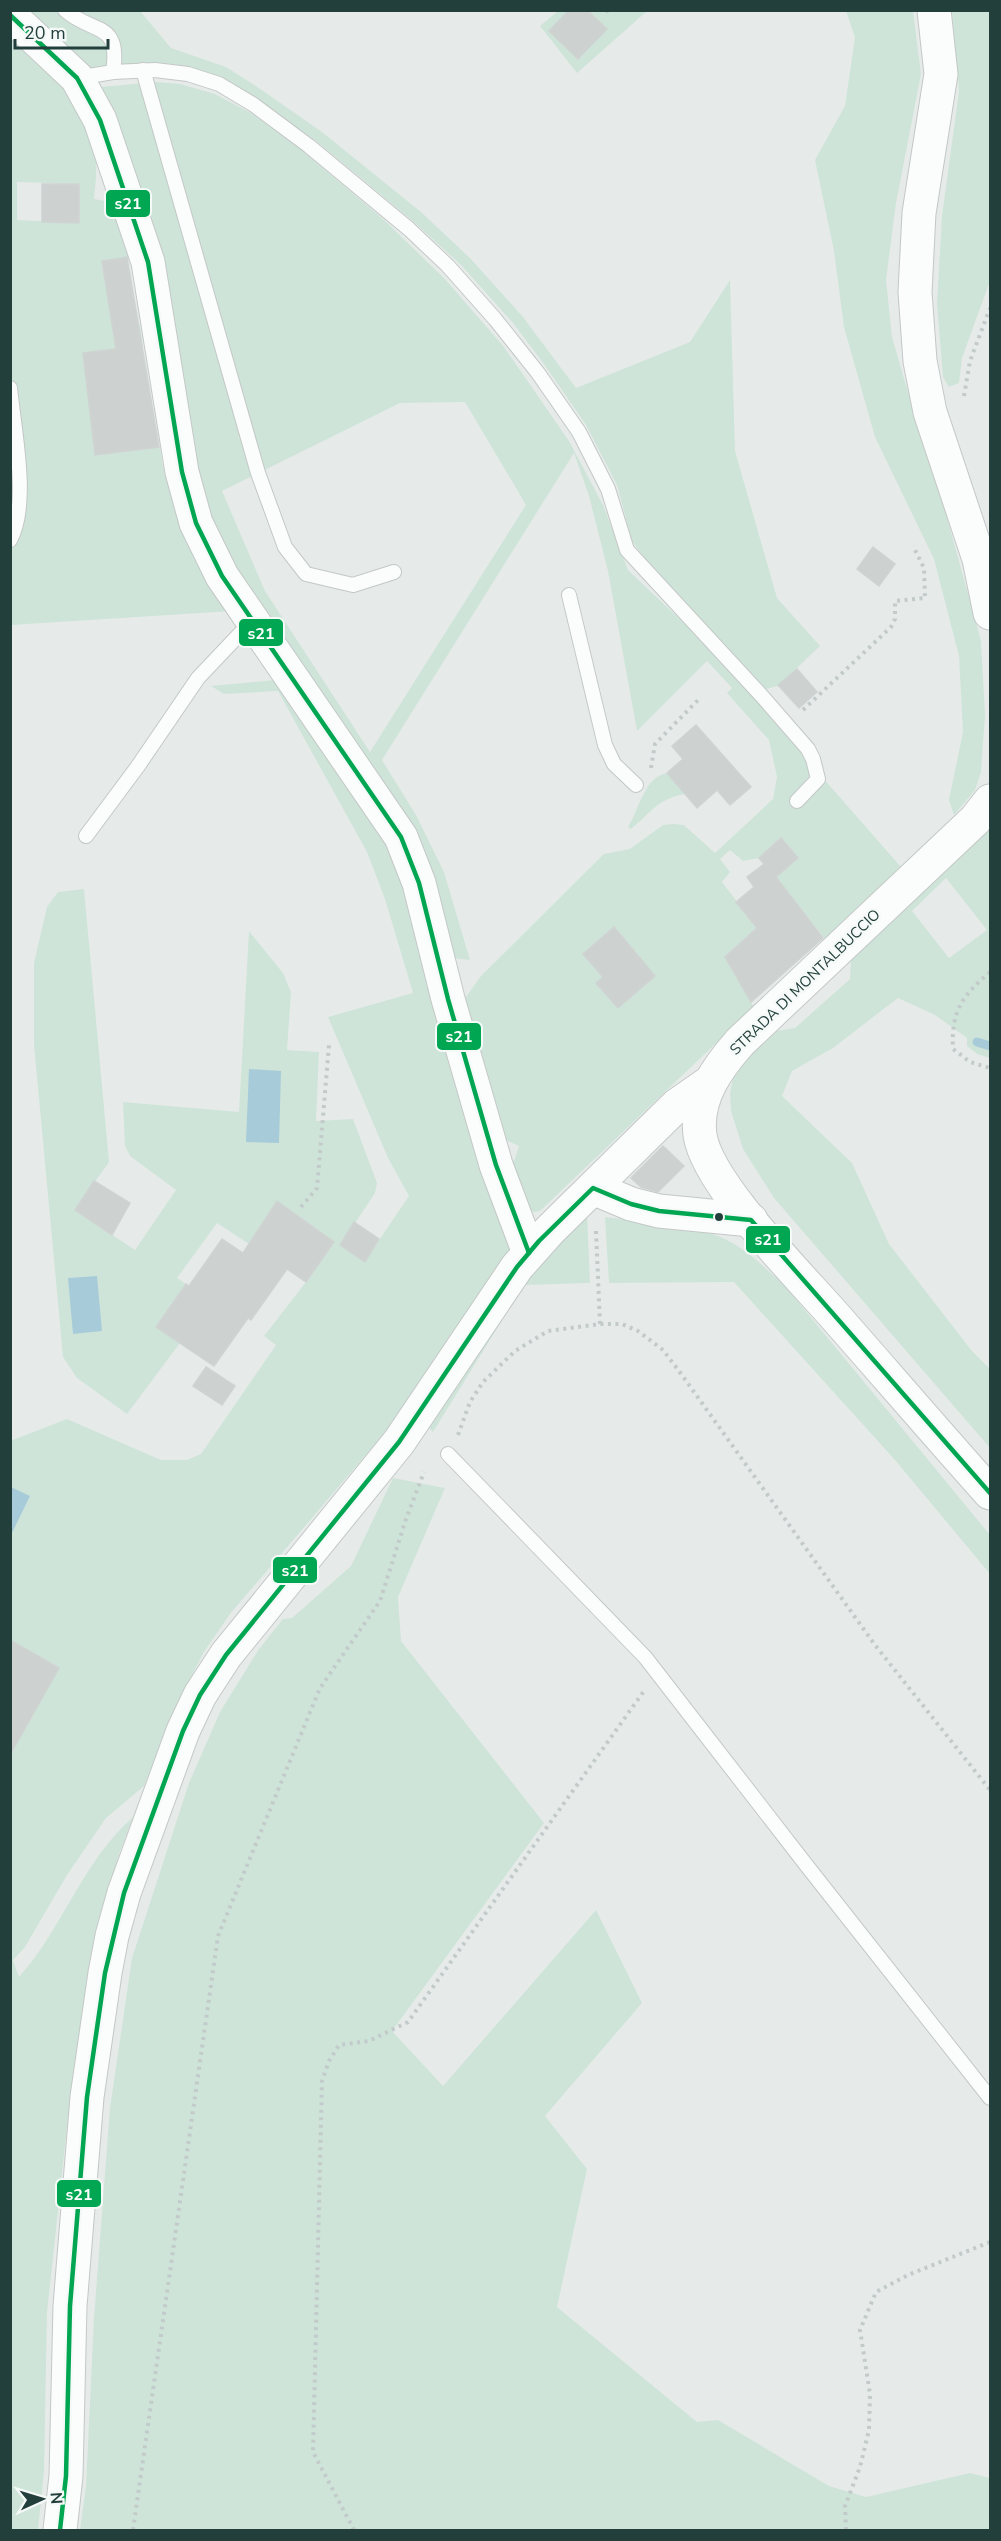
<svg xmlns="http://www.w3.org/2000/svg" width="1001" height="2541" font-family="'Nunito Sans',sans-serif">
  <rect width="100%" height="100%" fill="#e6ebea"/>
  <g fill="#cfe4d9" fill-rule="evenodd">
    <polygon points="22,11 140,11 171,48 226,67 256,86 322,132 421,212 470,258 523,317 576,388 690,342 730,280 735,451 777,598 820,646 778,686 766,689 647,561 632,541 617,485 586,425 544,364 513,323 461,265 414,222 315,140 254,98 221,79 186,66 155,62 88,69"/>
    <polygon points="558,11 647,11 577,73 540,26"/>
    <polygon points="846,11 913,11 921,74 896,203 886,280 892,337 918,427 943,503 981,641 985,715 981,772 975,790 954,815 949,800 963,732 959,656 934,559 875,437 844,327 834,251 815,160 845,106 855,37"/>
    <polygon points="952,11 990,11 990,281 962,358 959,383 949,387 943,377 937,304 942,216 959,91"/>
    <path d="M10,32c35,36 84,75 86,129 1,13 -1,26 -2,38l21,4 14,54 -27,5 11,67 27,-4 3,21 -60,7 12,102 65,-8c7,63 41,110 72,164l-221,14zM17,182l62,2v39l-62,-3z"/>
    <path d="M156,82l24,2 35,10 36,19 49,36 82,69 63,61 59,68 65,94 34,64 25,65 64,61 99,105 12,15 6,21 14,6 78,89 -76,72 -49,-62 21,-19 -15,-19 -23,19 -16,3 -13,-11 -10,9 10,13 -8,10 35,46 -32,29 29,50 -214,204 -6,1 -6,-4 -16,-41 7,-21 -18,-8 -38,-137 18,-25 123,-122 26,-5 33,-24 10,-1 11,1 31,28 58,-54 4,-22 -8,-37 -42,-47 5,-5 -25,-27 -70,70 -29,-160 -19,-75 -15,-43 -192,307 34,55 28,57 26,88 -17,-2 -249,-447 -105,-419 2,-5zM465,402l61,103 -156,247 -105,-161 -43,-100 178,-88z"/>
    <path d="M275,680l121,161 115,404 -4,15 -114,163 -163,191 -26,38 -24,46 -36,88 -38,32 -39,57 -42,72 -12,13 6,17c44,-49 63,-115 114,-160l-14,37 -24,83 -25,162 -23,214 -3,159 -6,58h-28v-1089l57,-22 94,41h26l14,-6 75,-109 -12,-9 42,-54 28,-40 -57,-41 -28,43 -32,-21 -40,55 9,6 -30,42 24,17 -53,71 -50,-36 -14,-21 -29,-313v-81l13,-56 11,-15 26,-3 25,273 -34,48 60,40 41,-60 -46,-34 -5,-10 -2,-44 116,10 10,-181 34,42 8,19 -4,58 32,2 -3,69 37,-2 24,64 -2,10 -35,53 25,15 44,-65 -21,-38 -60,-141 85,-24 -28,-94 -18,-47 -89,-161 -54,3 -13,-8z"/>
    <path d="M667,773l18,21c-28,5 -33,18 -54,35l-3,-2c11,-17 16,-50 39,-54z"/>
    <path d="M990,829v229l-13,-4 -10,-8v-8l-32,-23 -37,-17 -65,50 -41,23 -10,25 70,67 37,81 83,107 18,18v79l-216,-250 -31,-49 -12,-38 -1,-18 3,-14 11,-20 32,-28 19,-3 55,-49 1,-23zM946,878l41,52 -38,28 -37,-47z"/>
    <polygon points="587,1213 590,1283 524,1285 433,1432 428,1427 526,1272"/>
    <path d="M605,1217c40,5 85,5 122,23 22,11 40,30 58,46l205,249v39l-95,-114 -161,-178 -125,1z"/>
    <polygon points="393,1478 445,1488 398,1597 401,1641 544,1823 392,2031 443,2086 596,1910 642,2003 545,2116 587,2169 557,2307 697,2422 718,2420 829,2486 866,2497 970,2473 990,2478 990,2530 80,2530 86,2486 94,2318 110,2108 132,1958 189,1783 220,1712 259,1649 283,1619 292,1618 351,1566"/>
  </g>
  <g fill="#a7cbd9">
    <polygon points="249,1069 281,1071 279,1143 246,1142"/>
    <polygon points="97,1276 102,1331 73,1334 68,1278"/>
    <polygon points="11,1487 30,1496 11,1535"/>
  </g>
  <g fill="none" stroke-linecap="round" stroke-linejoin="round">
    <polyline stroke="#a7cbd9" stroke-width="9" points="977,1042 990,1046"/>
  </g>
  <g fill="#cdd2d1" stroke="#cfd4d3" stroke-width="1.5">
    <polygon points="569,10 587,10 607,29 578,59 549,31"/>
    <polygon points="42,184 79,184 79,223 42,222"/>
    <polygon points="127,257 159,447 95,455 83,353 116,349 102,261"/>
    <polygon points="873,547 895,564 879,586 857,569"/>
    <polygon points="797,669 817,692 799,708 778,685"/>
    <polygon points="696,725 751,787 730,805 717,790 697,808 667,773 683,759 672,746"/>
    <polygon points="781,838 798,858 776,877 823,938 751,1002 725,957 757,928 736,902 754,887 747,877 764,864 759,858"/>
    <polygon points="614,927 655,976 618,1008 596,983 603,977 583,954"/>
    <polygon points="663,1146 684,1166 658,1192 641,1187 631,1178"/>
    <polygon points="94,1181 130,1203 112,1235 75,1210"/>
    <polygon points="277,1201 334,1242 306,1282 287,1269 251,1320 248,1318 214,1366 156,1327 186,1284 189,1286 222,1239 243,1253"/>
    <polygon points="354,1222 379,1239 365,1262 340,1245"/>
    <polygon points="206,1367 235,1386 222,1405 193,1386"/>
    <polygon points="10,1640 59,1668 10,1755"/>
  </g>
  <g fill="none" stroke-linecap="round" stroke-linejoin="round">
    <defs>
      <g id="service">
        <path d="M65,10c28,25 56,10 48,62"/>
        <polyline points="143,70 258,473 285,547 306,574 353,585 394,572"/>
        <polyline points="77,78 113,72 155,70 188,74 219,84 254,105 309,146 409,229 448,266 495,319 538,373 579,432 608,489 627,550 761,695 808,749 813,759 818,779 797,801"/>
        <path d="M10,388c4,42 20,116 0,152"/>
        <polyline points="569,595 605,745 614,764 636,785"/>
        <polyline points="86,836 138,766 198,678 252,621"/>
        <polyline points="448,1454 645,1657 807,1866 990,2098"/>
      </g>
      <g id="tertiary">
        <polyline points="934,10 941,74 919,213 915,292 920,361 930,412 979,559 990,613"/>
        <polyline points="10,15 77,78 100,120 148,262 182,472 196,523 222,576 401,837 419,883 448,999 496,1165 529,1253"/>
        <path d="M990,801l-15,19 -235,222c-22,25 -45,56 -40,93 7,50 105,146 140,187 50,57 100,115 150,171"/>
        <polyline points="593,1188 631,1204 659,1211 751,1220"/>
        <polyline points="60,2530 66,2476 70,2306 87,2097 105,1973 112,1936 124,1893 183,1731 200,1695 226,1655 399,1442 517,1267 550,1230 677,1105 710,1082"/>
      </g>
    </defs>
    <use href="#service" stroke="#c3c8c7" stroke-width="16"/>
    <use href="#tertiary" stroke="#c3c8c7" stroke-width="35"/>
    <g stroke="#c2cbca" stroke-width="4" stroke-dasharray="3 4.5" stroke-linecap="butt">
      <polyline points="607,10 609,14"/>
      <polyline points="964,396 970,361 990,308"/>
      <polyline points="803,710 891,627 895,619 895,601 925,598 924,568 913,546"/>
      <polyline points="651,768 655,744 700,698"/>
      <path d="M990,972c-28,24 -39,39 -37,77l17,13 20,6"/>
      <polyline points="301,1207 317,1188 329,1045"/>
      <polyline points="596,1231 600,1324"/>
      <polyline points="458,1435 470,1402 483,1382 515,1351 548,1331 600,1324 622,1324 638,1331 663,1350 679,1371 875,1645 990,1790"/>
      <polyline points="133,2530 218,1936 320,1688 380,1601 406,1519 424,1472"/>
      <polyline points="354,2530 313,2452 322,2081 329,2061 339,2045 369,2041 408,2022 644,1691"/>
      <polyline points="846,2530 845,2506 860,2467 869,2430 870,2394 860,2330 876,2292 908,2275 990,2242"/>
    </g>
    <use href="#service" stroke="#fbfcfc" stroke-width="14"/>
    <use href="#tertiary" stroke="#fbfcfc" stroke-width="33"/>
    <defs>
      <g id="bus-1">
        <polyline points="10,15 77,78 100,120 148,262 182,472 196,523 222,576 401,837 419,883 448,999 496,1165 529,1253"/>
        <polyline points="60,2530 66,2476 70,2306 87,2097 105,1973 124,1893 183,1731 200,1695 226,1655 399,1442 517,1267 539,1241 593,1188 631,1204 659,1211 751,1220 990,1493"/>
      </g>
    </defs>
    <use href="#bus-1" stroke="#f5faf8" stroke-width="9"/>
    <use href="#bus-1" stroke="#00a651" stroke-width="4.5"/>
  </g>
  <circle fill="#233f3c" stroke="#f5faf8" stroke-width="2" cx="719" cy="1217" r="5"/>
  <g text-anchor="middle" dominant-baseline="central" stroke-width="5" stroke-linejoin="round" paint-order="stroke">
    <g font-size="15" fill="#233f3c" stroke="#f5faf8">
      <text transform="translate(805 982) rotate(-44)">STRADA DI MONTALBUCCIO</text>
    </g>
  </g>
  <g stroke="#f5faf8" stroke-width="2">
    <rect x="105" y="189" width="46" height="29" rx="6" fill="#00a651"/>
    <rect x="238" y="618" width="46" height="29" rx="6" fill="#00a651"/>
    <rect x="436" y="1022" width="46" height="29" rx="6" fill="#00a651"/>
    <rect x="745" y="1225" width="46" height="29" rx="6" fill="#00a651"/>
    <rect x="272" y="1556" width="46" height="28" rx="6" fill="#00a651"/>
    <rect x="56" y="2179" width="46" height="29" rx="6" fill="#00a651"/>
  </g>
  <g font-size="16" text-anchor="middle" font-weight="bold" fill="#fff">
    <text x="128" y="209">s21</text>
    <text x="261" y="639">s21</text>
    <text x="459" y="1042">s21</text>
    <text x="768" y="1245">s21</text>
    <text x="295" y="1576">s21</text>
    <text x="79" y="2200">s21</text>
  </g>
  <rect width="1001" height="2541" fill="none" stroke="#233f3c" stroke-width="24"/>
  <g transform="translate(42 2499) rotate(86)" stroke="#f5faf8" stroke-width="4.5" paint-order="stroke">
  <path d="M0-4.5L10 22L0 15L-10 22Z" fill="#233f3c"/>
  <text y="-9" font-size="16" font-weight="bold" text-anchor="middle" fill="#233f3c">N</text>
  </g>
  <path d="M15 39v9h93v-9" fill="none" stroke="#233f3c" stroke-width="3"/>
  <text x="24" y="39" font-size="18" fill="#233f3c" stroke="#f5faf8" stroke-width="4.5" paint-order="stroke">20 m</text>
</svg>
